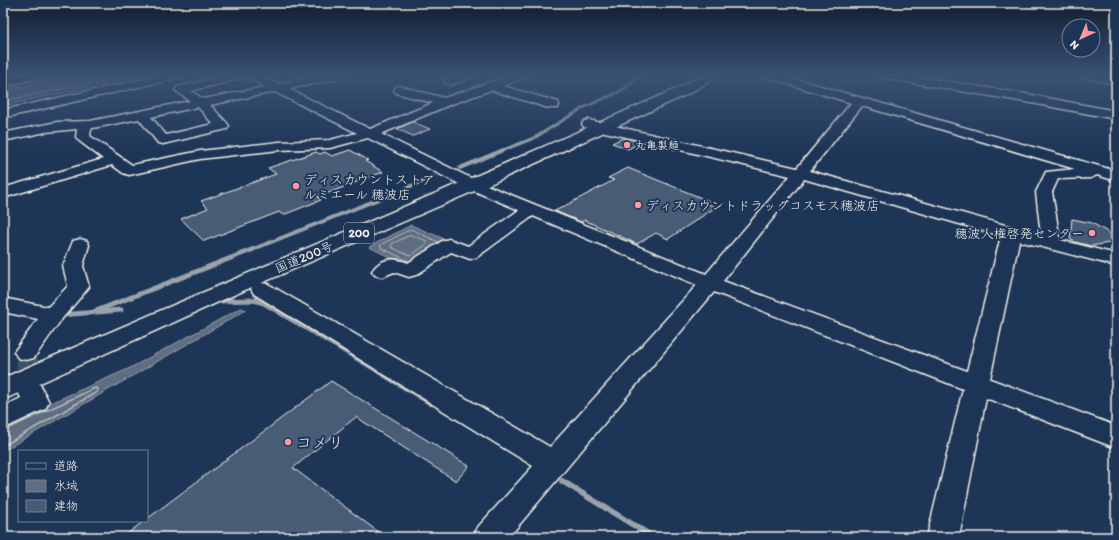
<svg xmlns="http://www.w3.org/2000/svg" width="1119" height="540" font-family="Itim,'Klee One',sans-serif">
  <rect width="100%" height="100%" fill="#1d3557"/>
  <filter id="ink" filterUnits="userSpaceOnUse"><feTurbulence type="fractalNoise" baseFrequency=".025" numOctaves="2"/><feDisplacementMap in="SourceGraphic" scale="8" xChannelSelector="R" yChannelSelector="G"/><feConvolveMatrix kernelMatrix="1 2 1 2 8 2 1 2 1" color-interpolation-filters="sRGB"/></filter>
  <g filter="url(#ink)">
    <g fill="#5e6d82" stroke="#9aa2ab">
      <polygon points="57,75 147,75 3,106 3,88"/>
      <polygon points="411,225 449,241 410,267 369,247"/>
      <polygon points="241,308 246,310 3,451 3,428 46,405 128,369"/>
    </g>
    <g fill="none" stroke-linecap="round" stroke-linejoin="round">
      <g stroke="#b8bcbf" stroke-width="1">
        <polyline points="57,75 56,86 105,75"/>
        <polyline points="3,91 49,81 52,75"/>
        <polyline points="3,101 128,75"/>
        <polygon points="411,235 427,241 427,244 410,256 391,247 392,244"/>
        <polyline points="409,261 381,248 380,245 411,229 438,242"/>
      </g>
      <polyline stroke="#b8bcbf" stroke-width="1.5" points="3,431 95,388 98,389 97,392 3,446"/>
      <polyline stroke="#9aa2ab" stroke-width="3" points="501,151 534,138 583,108 621,91 642,75"/>
      <g stroke="#9aa2ab" stroke-width="4">
        <polyline points="460,168 503,150"/>
        <polyline points="406,188 433,177"/>
        <polyline points="251,250 389,195"/>
      </g>
      <g stroke="#9aa2ab" stroke-width="5">
        <polyline points="219,301 254,300 264,303 387,376"/>
        <polyline points="91,313 254,249"/>
        <polyline points="61,315 121,310"/>
      </g>
      <g stroke="#9aa2ab" stroke-width="6">
        <polyline points="385,375 431,403"/>
        <polyline points="562,481 653,537"/>
      </g>
    </g>
    <g fill="#485b74" stroke="#f4f1e8">
      <polygon points="413,122 430,129 413,136 397,129"/>
      <polygon points="623,138 642,142 628,149 612,143"/>
      <polygon points="350,150 368,160 365,161 383,172 318,197 321,200 283,215 279,212 204,241 181,219 208,208 201,201 276,174 268,168 316,152 320,154 325,152 332,156"/>
      <polygon points="628,168 709,201 705,203 716,207 668,239 656,233 637,244 584,220 581,222 555,211 614,180 608,178"/>
      <polygon points="1072,219 1092,223 1116,237 1116,242 1091,246 1075,242 1070,239"/>
      <polygon points="331,381 469,466 456,481 356,417 293,468 385,537 123,537 144,521 147,521 147,519"/>
    </g>
    <g fill="none" stroke-linecap="round" stroke-linejoin="round">
      <polyline stroke="#3d516d" stroke-width="22" stroke-dasharray="22 11" stroke-linecap="butt" points="26,352 29,376"/>
      <polyline stroke="#3d516d" stroke-width="28" stroke-dasharray="28 14" stroke-linecap="butt" points="28,375 30,390"/>
      <defs>
        <g id="minor">
          <polygon points="20,75 43,75 41,77 3,86 3,78"/>
          <polygon points="162,75 184,75 178,78 3,118 3,110"/>
          <path d="M228,75h32l18,9 45,-9h24l-6,3 -52,11 81,40 63,-26 -37,-10 -2,-3 2,-3 4,-1 44,12 67,-23h17l-2,2 -23,9 55,16 1,3 -1,3h-10l-57,-18 -42,15 -68,29 98,48 227,92 84,-98 -206,-49 -2,-3 2,-3 5,-1 208,48 54,-65 -86,-26 -2,-2h19l334,96v10l-19,-6 -6,3 -33,1 -6,13 8,48 56,14v12l-97,-25 -29,138 126,47v22l-130,-50 -27,139h-32l36,-148 -249,-97 -205,245h-36l5,-10 55,-61 -279,-172 -3,-5 3,-5 7,-1 7,1 282,163 147,-162 -164,-69 -56,41 -7,2 -19,-7 -35,23 -7,2 -15,-5 -12,5 -7,-2 -3,-4c9,-13 22,-14 36,-8l34,-22 7,-2 19,7 51,-36 -52,-22 -99,-50 -38,10 -51,2 -79,9 -71,16 -6,-2 -11,-8 -109,33v-10l100,-29 -25,-19 -2,-3 1,-8 -31,3 -43,9v-8l54,-11 33,-1 100,-20 -15,-11 2,-3zM246,77l19,10 -62,12 -12,-8zM275,92l82,41 -27,7 -51,2 -79,9 -68,14 -42,-29 1,-7 2,-1 46,-9 19,24 5,1 64,-15 2,-3 -2,-3 -17,-18zM862,106l213,63 -29,3 -10,20 5,43 -231,-64zM198,107l15,17 -47,11 -15,-18zM804,179l197,57 -34,135 -244,-90z"/>
          <polygon points="456,75 474,75 472,77 450,85 444,81 446,79"/>
          <polygon points="877,75 905,75 1026,94 1116,111 1116,119 1026,102 883,78"/>
          <polygon points="80,239 87,241 89,245 83,266 89,287 61,320 34,358 26,360 18,358 14,352 38,319 3,312 3,298 48,307 68,286 63,266 73,241"/>
          <polygon points="30,381 39,383 49,402 45,409 3,429 3,407 21,398 17,390 21,383"/>
        </g>
        <polygon id="major" points="1084,75 1116,76 1116,84 1086,78"/>
        <path id="highway" d="M704,75h16l-32,19 -209,95 -243,105 -233,106v-22c225,-97 451,-191 675,-290z"/>
      </defs>
      <use href="#minor" stroke="#f4f1e8" stroke-width="3"/>
      <use href="#major" stroke="#f4f1e8" stroke-width="3"/>
      <use href="#highway" stroke="#f4f1e8" stroke-width="3"/>
      <use href="#minor" fill="#1d3557" fill-rule="evenodd"/>
      <use href="#major" fill="#1d3557" fill-rule="evenodd"/>
      <use href="#highway" fill="#1d3557" fill-rule="evenodd"/>
    </g>
  </g>
  <linearGradient id="sky" x2="0" y2="1"><stop stop-color="#101d30"/><stop offset="0.5" stop-color="#3a5174"/><stop offset="1" stop-color="#3a5174" stop-opacity="0"/></linearGradient>
  <rect width="1119" height="151" fill="url(#sky)"/>
  <g fill="#ff9aa2" stroke="#1d3557" stroke-width="1.5">
    <circle cx="627" cy="145" r="4"/>
    <circle cx="296" cy="186" r="4"/>
    <circle cx="638" cy="205" r="4"/>
    <circle cx="1092" cy="233" r="4"/>
    <circle cx="288" cy="442" r="4"/>
  </g>
  <g text-anchor="middle" dominant-baseline="central" stroke-width="4" stroke-linejoin="round" paint-order="stroke">
    <g font-size="11" fill="#f4f1e8" stroke="#1d3557" text-anchor="start">
      <text x="635" y="145">丸亀製麺</text>
    </g>
    <rect fill="#1d3557" stroke="#b4b9bc" stroke-width="1" x="344" y="223" width="30" height="20" rx="3"/>
    <g font-size="12" font-weight="bold" fill="#f4f1e8">
      <text x="359" y="233">200</text>
    </g>
    <g font-size="13" fill="#f4f1e8" stroke="#1d3557" text-anchor="start">
      <text x="304" y="179">ディスカウントストア<tspan x="304" dy="15">ルミエール 穂波店</tspan></text>
      <text x="646" y="205">ディスカウントドラッグコスモス穂波店</text>
      <text x="1084" y="233" text-anchor="end">穂波人権啓発センター</text>
    </g>
    <g font-size="13" fill="#f4f1e8" stroke="#1d3557">
      <text transform="translate(304 257) rotate(-23)">国道200号</text>
    </g>
    <g font-size="16" fill="#f4f1e8" stroke="#1d3557" text-anchor="start">
      <text x="296" y="442">コメリ</text>
    </g>
  </g>
  <rect width="1119" height="540" fill="none" stroke="#1d3557" stroke-width="16"/>
  <rect x="8" y="8" width="1103" height="524" fill="none" stroke="#f4f1e8" stroke-width="1.5" filter="url(#ink)"/>
  <rect x="18" y="450" width="130" height="72" fill="#1d3557" stroke="#738091"/>
  <rect x="26" y="463" width="20" height="6" fill="#1d3557" stroke="#738091"/>
  <text x="54" y="470" font-size="12" fill="#f4f1e8">道路</text>
  <rect x="26" y="480" width="20" height="12" fill="#5e6d82" stroke="#738091"/>
  <text x="54" y="490" font-size="12" fill="#f4f1e8">水域</text>
  <rect x="26" y="500" width="20" height="12" fill="#485b74" stroke="#738091"/>
  <text x="54" y="510" font-size="12" fill="#f4f1e8">建物</text>
  <g transform="translate(1081 38) rotate(224)"><circle r="19" fill="#1d3557" stroke="#738091"/>
  <path d="M0-3L7 15L0 10L-7 15Z" fill="#ff9aa2"/>
  <text y="-6" font-size="11" font-weight="bold" text-anchor="middle" fill="#f4f1e8">N</text>
  </g>
</svg>
